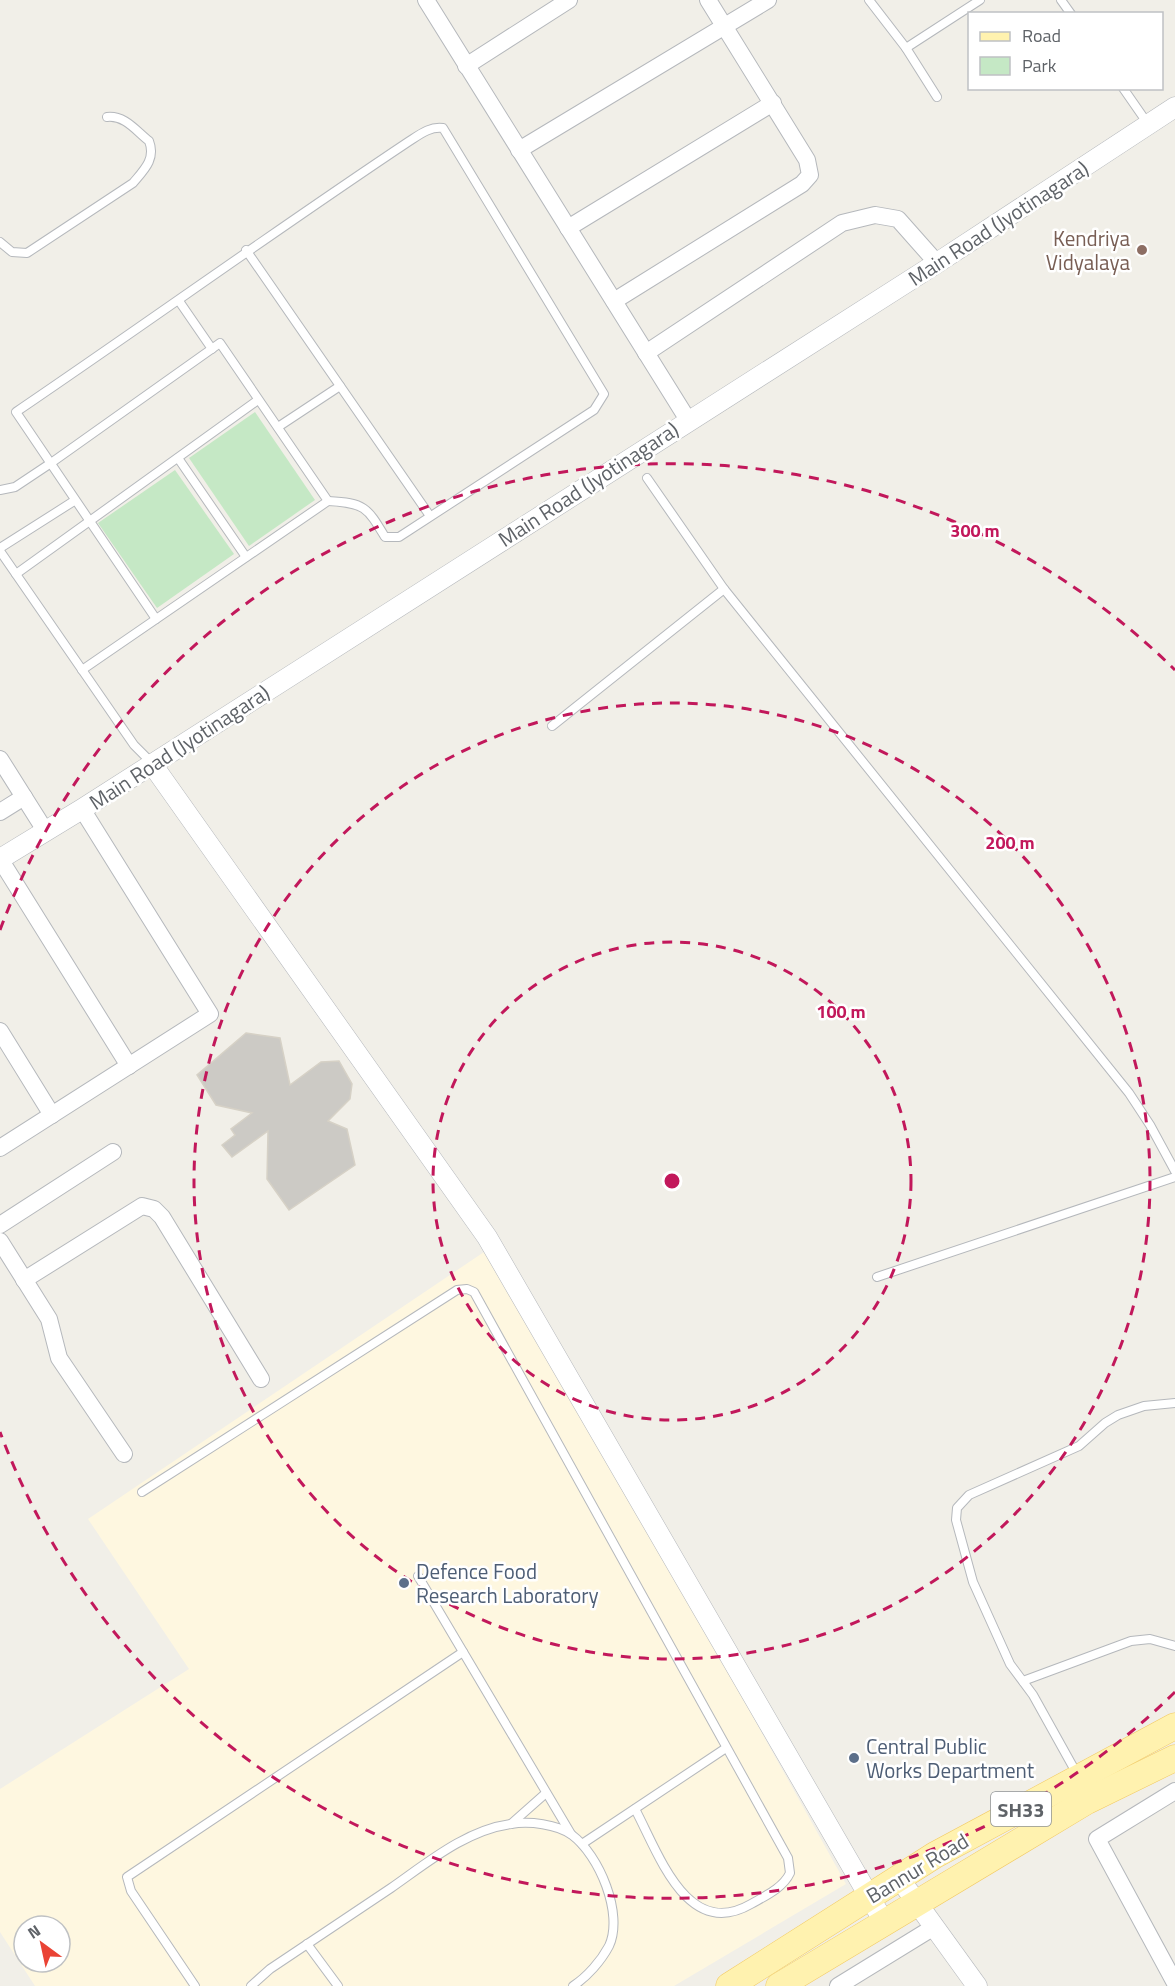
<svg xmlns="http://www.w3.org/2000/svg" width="1175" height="1986" font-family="'Titillium Web',sans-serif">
  <rect width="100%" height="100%" fill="#f1efe8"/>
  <path fill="#fef7e0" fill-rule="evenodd" d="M484,1252l230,395 132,237 -172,102h-639l-35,-54v-143l189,-120 -101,-150zM24,1926h36v36h-36z"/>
  <g fill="#c5e8c5">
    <polygon points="255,412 315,500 249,546 189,458"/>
    <polygon points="175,470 234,554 157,608 98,523"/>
  </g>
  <polygon fill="#cccac5" stroke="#d6d1c6" stroke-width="1.5" points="246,1033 280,1038 290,1085 321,1062 339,1061 352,1084 350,1099 328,1121 347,1129 355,1165 289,1210 267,1179 268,1131 232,1157 222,1145 235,1135 231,1129 252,1113 216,1105 197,1075"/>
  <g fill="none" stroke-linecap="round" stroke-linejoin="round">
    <defs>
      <g id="service">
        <polyline points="869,0 906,48 937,97"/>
        <polyline points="1061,0 1071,14"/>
        <polyline points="906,48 980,0"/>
        <polyline points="1123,88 1148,124"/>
        <path d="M0,242l12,10 15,1 106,-70c11,-13 23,-24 16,-42 -13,-10 -24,-26 -42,-24"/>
        <polyline points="246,250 430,516"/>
        <polyline points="179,301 212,349"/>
        <polyline points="278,427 340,386"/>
        <polyline points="178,458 246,557"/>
        <polyline points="647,478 724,589 1129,1093 1150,1125 1175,1171"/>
        <polyline points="0,490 15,487 51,463 220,343 328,501 82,670"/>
        <polyline points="0,548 74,501"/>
        <polyline points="0,551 134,745 152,763"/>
        <polyline points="16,574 258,400"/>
        <path d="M156,619l-140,-207c131,-89 260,-182 392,-270 11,-7 22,-16 35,-14l161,266 -10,16 -195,127h-14c-18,-30 -20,-34 -57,-36"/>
        <polyline points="552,726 724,589"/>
        <polyline points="877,1277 1175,1177"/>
        <path d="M142,1492l315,-202 10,-1 7,3 314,566 2,15c-7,15 -25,23 -39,31 -64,37 -92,-50 -116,-95"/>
        <polyline points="418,1576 571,1834"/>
        <polyline points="1023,1681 1131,1641 1150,1639 1175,1646"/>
        <polyline points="1077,1774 1033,1695 1010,1664 973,1582 956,1520 957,1508 969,1495 1079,1446 1105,1423 1118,1415 1144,1406 1175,1403"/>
        <polyline points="511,1824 546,1793"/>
        <polyline points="582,1844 726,1748"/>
        <polyline points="307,1944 338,1986"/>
        <polyline points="195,1986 131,1891 127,1877 463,1652"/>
        <path d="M251,1986l19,-17c40,-27 81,-54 121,-81 36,-25 75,-58 120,-64 18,-3 46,0 61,11 27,20 52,79 37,111 -8,15 -22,31 -36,40"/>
      </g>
      <g id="minor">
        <polyline points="426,0 688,420"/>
        <polyline points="466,66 569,0"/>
        <polyline points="519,150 768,0"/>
        <polyline points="568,228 773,103"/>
        <polyline points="614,301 802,184 810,175 807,160 708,0"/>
        <polyline points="646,353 842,223 875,215 898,219 937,263"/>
        <polyline points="0,759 46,832"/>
        <polyline points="0,812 24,797"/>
        <polyline points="0,859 129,1066"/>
        <polyline points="0,1031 52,1115"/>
        <polyline points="0,1148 210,1014 82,809"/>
        <polyline points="0,1225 113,1152"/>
        <polyline points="0,1241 49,1319 59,1358 124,1454"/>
        <polyline points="24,1280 142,1206 154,1209 162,1217 261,1379"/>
        <polyline points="1175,1791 1097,1839 1175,1983"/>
        <polyline points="838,1986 934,1927"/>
      </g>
      <g id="tertiary">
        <polyline points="152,764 487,1237 884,1922"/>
        <polyline points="0,859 82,809 937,263 1175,107"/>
        <polyline points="899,1878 977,1986"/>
      </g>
      <g id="primary">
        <polyline points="729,1986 935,1855 1175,1726"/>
        <polyline points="779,1986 1087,1801 1175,1758"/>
      </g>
    </defs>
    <use href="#service" stroke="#b5b8bc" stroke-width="10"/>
    <use href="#minor" stroke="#b5b8bc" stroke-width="18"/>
    <use href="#tertiary" stroke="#b5b8bc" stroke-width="21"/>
    <use href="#primary" stroke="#f2c960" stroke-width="27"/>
    <use href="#service" stroke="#fff" stroke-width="8"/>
    <use href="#minor" stroke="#fff" stroke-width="16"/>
    <use href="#tertiary" stroke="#fff" stroke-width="20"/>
    <use href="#primary" stroke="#fff2af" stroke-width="26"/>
  </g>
  <g fill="none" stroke="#c2185b" stroke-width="3" stroke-dasharray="10 8">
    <circle cx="672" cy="1181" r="239"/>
    <circle cx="672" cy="1181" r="478"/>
    <path d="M1175 1692A717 717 0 0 1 0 1432M0 930A717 717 0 0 1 1175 670"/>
  </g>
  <circle fill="#8d6e63" stroke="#fff" stroke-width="2" cx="1142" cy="250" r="6"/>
  <g fill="#5c6f8a" stroke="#fff" stroke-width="2">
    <circle cx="404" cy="1583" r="6"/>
    <circle cx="854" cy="1758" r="6"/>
  </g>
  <g text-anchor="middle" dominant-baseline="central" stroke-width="5" stroke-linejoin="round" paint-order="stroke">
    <rect fill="#fff" stroke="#8f9295" stroke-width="1.5" x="991" y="1792" width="60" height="34" rx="4.5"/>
    <g font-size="20" font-weight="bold" fill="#5f6368">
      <text x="1021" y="1809">SH33</text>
    </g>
    <g font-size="21" fill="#5f6368" stroke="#fff">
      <text transform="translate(998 223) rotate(-33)">Main Road (Jyotinagara)</text>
      <text transform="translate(588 484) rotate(-33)">Main Road (Jyotinagara)</text>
      <text transform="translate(179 747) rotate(-33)">Main Road (Jyotinagara)</text>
      <text transform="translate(917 1868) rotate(-31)">Bannur Road</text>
    </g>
    <g font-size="21" fill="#785e54" stroke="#fff" text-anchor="end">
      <text x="1130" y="238">Kendriya<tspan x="1130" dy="24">Vidyalaya</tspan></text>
    </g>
    <g font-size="21" fill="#4e5e75" stroke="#fff" text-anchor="start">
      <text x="416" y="1571">Defence Food<tspan x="416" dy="24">Research Laboratory</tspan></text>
      <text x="866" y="1746">Central Public<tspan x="866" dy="24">Works Department</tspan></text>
    </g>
  </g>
  <circle cx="672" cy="1181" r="9" fill="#c2185b" stroke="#fff" stroke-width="3"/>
  <g font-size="18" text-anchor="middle" font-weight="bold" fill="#c2185b" stroke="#fff" stroke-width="5" stroke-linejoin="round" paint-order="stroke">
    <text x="975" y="537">300 m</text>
    <text x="1010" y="849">200 m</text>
    <text x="841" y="1018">100 m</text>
  </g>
  <rect x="968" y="12" width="195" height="78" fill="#ffffff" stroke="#bfc1c3" stroke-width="1.5"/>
  <rect x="980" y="32" width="30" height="9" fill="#fff2af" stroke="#bfc1c3" stroke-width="1.5"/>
  <text x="1022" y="42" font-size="18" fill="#5f6368">Road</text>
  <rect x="980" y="57" width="30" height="18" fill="#c5e8c5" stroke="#bfc1c3" stroke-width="1.5"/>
  <text x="1022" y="72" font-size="18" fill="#5f6368">Park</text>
  <g transform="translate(42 1944) rotate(327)"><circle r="28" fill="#ffffff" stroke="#bfc1c3" stroke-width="1.5"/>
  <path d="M0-4.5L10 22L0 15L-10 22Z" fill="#ea4335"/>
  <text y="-9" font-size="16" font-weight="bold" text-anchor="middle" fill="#5f6368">N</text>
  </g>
</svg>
